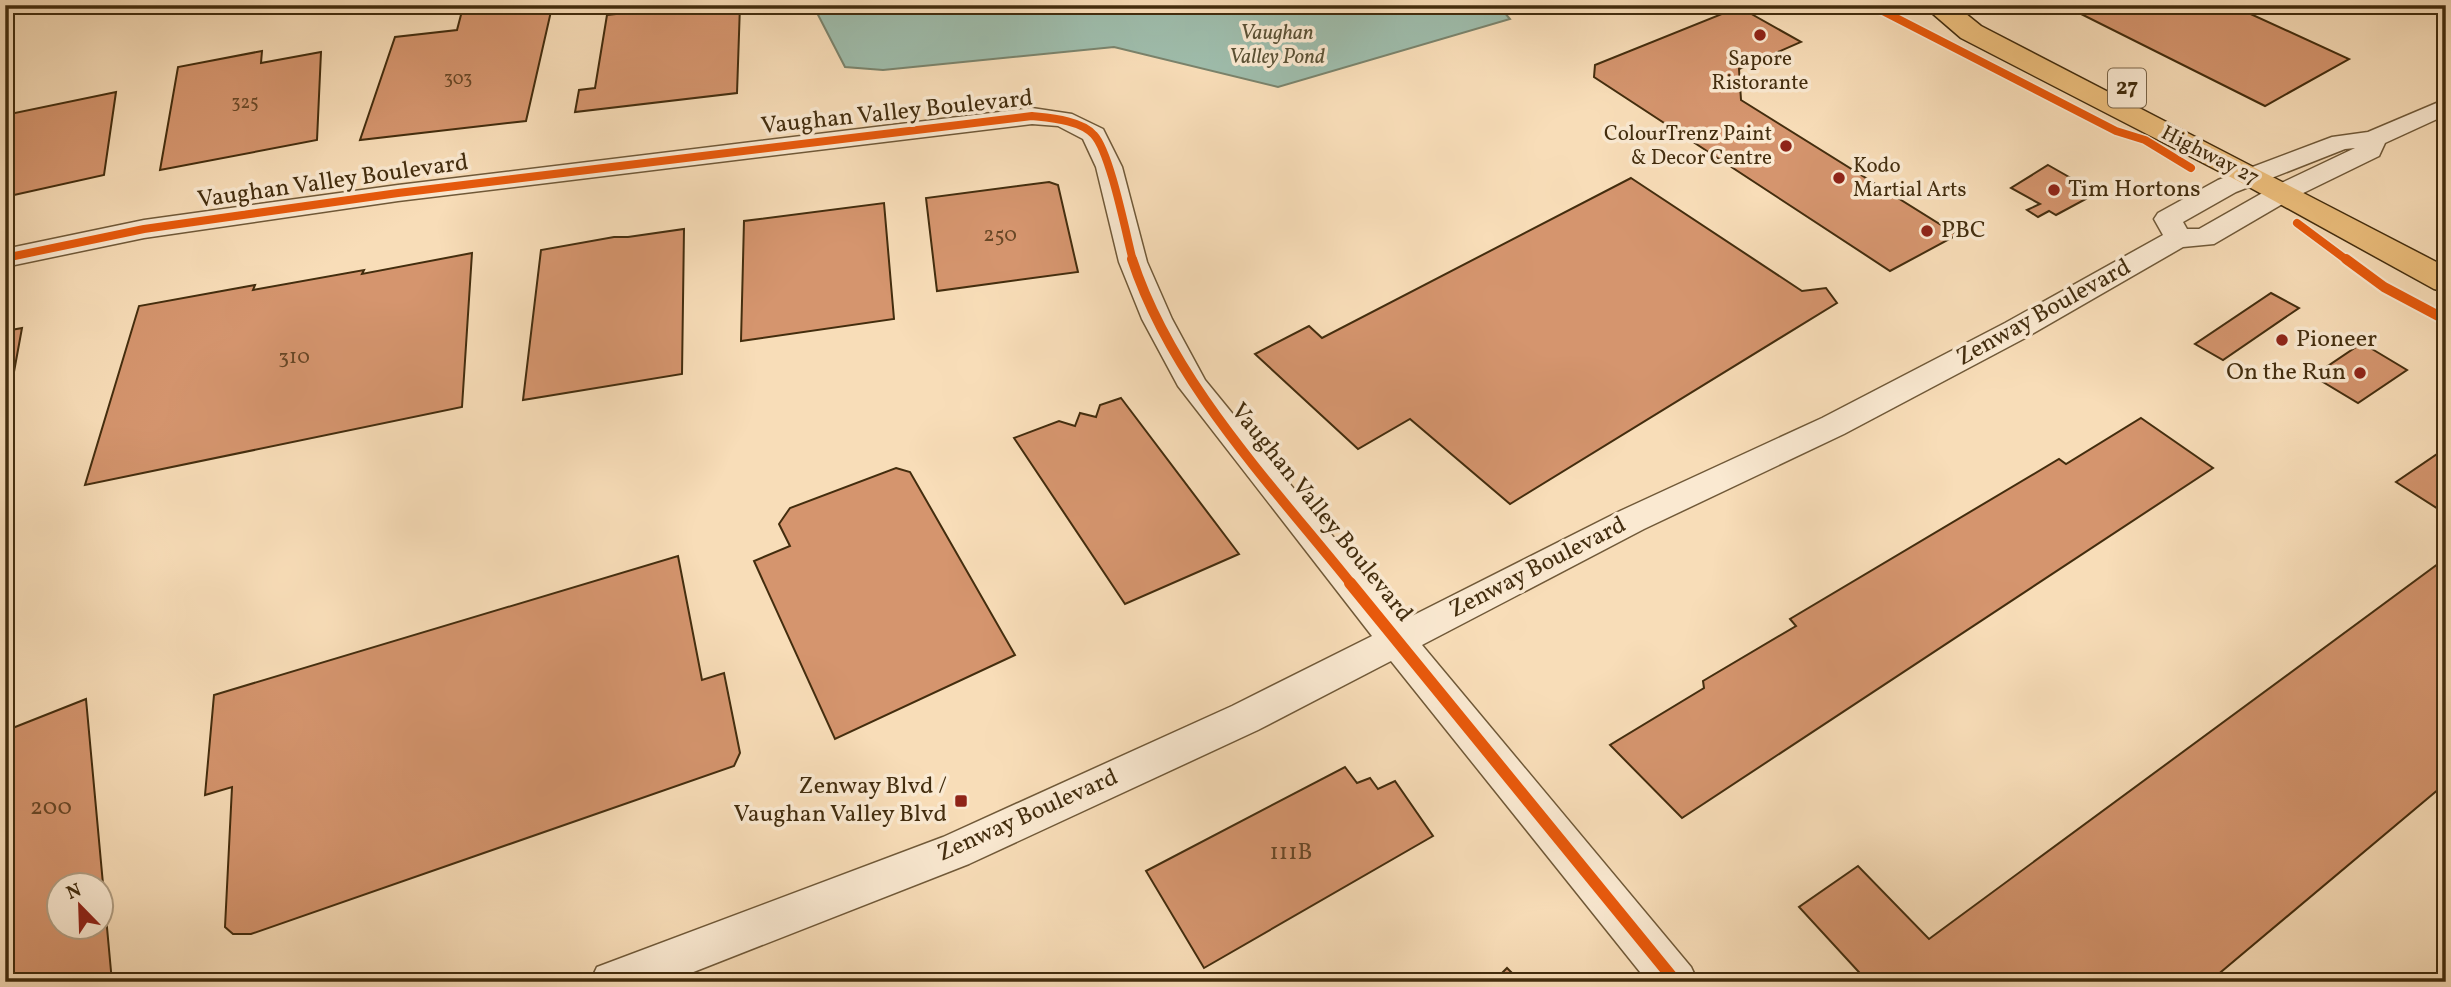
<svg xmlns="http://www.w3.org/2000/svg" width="2451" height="987" font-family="Vollkorn,serif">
  <rect width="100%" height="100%" fill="#f8ddb8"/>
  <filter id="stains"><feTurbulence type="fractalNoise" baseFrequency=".00286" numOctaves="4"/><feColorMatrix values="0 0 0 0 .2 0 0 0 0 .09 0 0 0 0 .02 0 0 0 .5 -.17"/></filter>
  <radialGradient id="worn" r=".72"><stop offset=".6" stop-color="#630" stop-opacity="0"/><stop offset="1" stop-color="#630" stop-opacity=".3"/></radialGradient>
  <polygon fill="#9ebcab" stroke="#7a836c" stroke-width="2" points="831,5 1498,5 1510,19 1278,87 1114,47 883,70 845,67 814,7"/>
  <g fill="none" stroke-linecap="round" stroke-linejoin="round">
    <polyline stroke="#7a836c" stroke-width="6" points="5,12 68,5"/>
  </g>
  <g fill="#d5956e" stroke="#432d0e" stroke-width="2" fill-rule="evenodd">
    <polygon points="520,5 552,7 526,121 360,140 395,37 457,30 462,11"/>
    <polygon points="697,5 740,5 737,93 575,112 579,90 595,88 607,15"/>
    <polygon points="2092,5 2129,5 2134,8 2140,5 2231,5 2349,59 2265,106 2077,12"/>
    <polygon points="1739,7 1801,42 1739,69 1741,100 1957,235 1890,271 1594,77 1595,65"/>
    <polygon points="262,51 261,63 321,52 317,140 160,170 178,67"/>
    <polygon points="116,92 104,175 5,197 5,115"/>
    <polygon points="2048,165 2097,193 2056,215 2049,211 2038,217 2027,210 2040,204 2011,188"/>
    <polygon points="1631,178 1802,291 1826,288 1837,303 1510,504 1410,419 1358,449 1255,354 1309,326 1322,338"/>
    <polygon points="1049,182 1058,185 1078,272 937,291 926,198"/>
    <polygon points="884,203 894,319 741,341 744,221"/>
    <polygon points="684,229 682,374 523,400 541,250 614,237 628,237"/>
    <polygon points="472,253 462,407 85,485 139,306 255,285 253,290 364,270 362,274"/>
    <polygon points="2271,293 2299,308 2223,360 2195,344"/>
    <polygon points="11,328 11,330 22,328 5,421 5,329"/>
    <polygon points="2362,343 2407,370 2358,403 2313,376"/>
    <polygon points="1121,398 1239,554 1125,604 1014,438 1059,421 1075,426 1080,413 1096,417 1100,405"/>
    <polygon points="2141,418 2213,468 1682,818 1610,745 1704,688 1703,681 1796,626 1790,619 2059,459 2066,464"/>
    <polygon points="2446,448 2446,514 2396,482"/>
    <polygon points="896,468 910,472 1015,655 835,739 754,561 790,546 779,524 790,508"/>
    <polygon points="678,556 702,680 724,673 740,753 734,766 251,934 233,934 225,927 232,787 205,795 214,695"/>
    <polygon points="2446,558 2446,783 2209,982 1868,982 1799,907 1858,866 1929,939"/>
    <path d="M86,699l26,283h-107v-251zM60,886h42v42h-42z"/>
    <polygon points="1345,767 1357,783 1370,778 1378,789 1395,781 1433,836 1204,968 1146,871"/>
    <polygon points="1507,968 1521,982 1493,982"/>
  </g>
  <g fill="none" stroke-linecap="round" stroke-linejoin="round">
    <defs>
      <path id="minor" d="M2446,99v16l-61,28 -6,13 -88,43 -77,45 -31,3 -156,90 -183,97 -200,95 -222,116 269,322 7,15h-50l-257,-321 -133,69 -289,134 -301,118h-78l7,-15 346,-130 289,-131 140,-70 -194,-250 -36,-67 -23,-57 -23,-95 -13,-28 -25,-13 -26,-2 -634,77 -254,37 -139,29v-18l139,-29 254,-35 634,-77 40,6 31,15 19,38 25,95 25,57 33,61 197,241 218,-110 202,-93 183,-95 158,-88 -9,-16 4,-6 60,-33 114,-43 36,-5zM2355,148l-82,39 -74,42h-12l-4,-7 53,-30 109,-43z"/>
      <polygon id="major" points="1929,5 1955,5 1981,26 2446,267 2446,292 2434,289 2240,182 1961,38 1932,13"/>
    </defs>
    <use href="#minor" stroke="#705938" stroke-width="3"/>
    <use href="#major" stroke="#432d0e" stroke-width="3"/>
    <use href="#minor" fill="#fae9d1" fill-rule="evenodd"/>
    <use href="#major" fill="#ecbe7c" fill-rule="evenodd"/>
    <defs>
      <g id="cycleway-far2">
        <polyline points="1871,5 2116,131 2145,140 2191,168"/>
        <polyline points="2297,223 2348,261"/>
        <path d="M5,258l139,-29 254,-36 634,-77c18,2 49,4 62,19 16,17 32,99 39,126"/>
      </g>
      <g id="cycleway-far1">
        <path d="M1132,259c40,123 140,226 220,326"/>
        <polyline points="2346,259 2384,287 2446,320"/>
      </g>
      <polyline id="cycleway" points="1350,583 1676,982"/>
    </defs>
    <use href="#cycleway-far2" stroke="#fae9d1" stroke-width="11"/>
    <use href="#cycleway-far1" stroke="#fae9d1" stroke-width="14"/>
    <use href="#cycleway" stroke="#fae9d1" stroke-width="17"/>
    <use href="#cycleway-far2" stroke="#e8590c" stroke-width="8"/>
    <use href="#cycleway-far1" stroke="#e8590c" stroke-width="10"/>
    <use href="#cycleway" stroke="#e8590c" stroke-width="12"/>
  </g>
  <g fill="#8f2418" stroke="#fae9d1" stroke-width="2.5">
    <circle cx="1760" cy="35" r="7"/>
    <circle cx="1786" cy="146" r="7"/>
    <circle cx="1839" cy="178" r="7"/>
    <circle cx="2054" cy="190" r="7"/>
    <circle cx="1927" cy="231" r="7"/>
    <circle cx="2282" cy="340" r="7"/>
    <circle cx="2360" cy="373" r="7"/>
    <rect x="954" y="794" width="14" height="14" rx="3.5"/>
  </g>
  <g text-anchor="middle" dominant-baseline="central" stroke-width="7" stroke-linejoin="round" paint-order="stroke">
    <g font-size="18" fill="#684726">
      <text x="458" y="79">303</text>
      <text x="245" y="103">325</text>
    </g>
    <g font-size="21" font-style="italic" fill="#5a5135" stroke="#fae9d1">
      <text x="1277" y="33">Vaughan<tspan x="1277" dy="24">Valley Pond</tspan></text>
    </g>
    <g font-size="21" fill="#432d0e" stroke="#fae9d1">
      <text x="1760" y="59">Sapore<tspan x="1760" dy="24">Ristorante</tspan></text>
      <text x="1772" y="134" text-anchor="end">ColourTrenz Paint<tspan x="1772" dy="24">&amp; Decor Centre</tspan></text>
      <text x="1853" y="166" text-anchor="start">Kodo<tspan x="1853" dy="24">Martial Arts</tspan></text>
    </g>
    <g font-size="21" fill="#432d0e" stroke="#fae9d1">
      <text transform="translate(2210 156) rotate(27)">Highway 27</text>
    </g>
    <g font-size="21" fill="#684726">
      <text x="1000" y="235">250</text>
      <text x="294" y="357">310</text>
    </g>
    <rect fill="#fae9d1" stroke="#7a6548" stroke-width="2" x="2108" y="68.5" width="38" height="39" rx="5"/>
    <g font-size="23" font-weight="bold" fill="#432d0e">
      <text x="2127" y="88">27</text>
    </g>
    <g font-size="24" fill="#432d0e" stroke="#fae9d1">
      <text transform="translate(897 113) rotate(-6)">Vaughan Valley Boulevard</text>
      <text transform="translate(333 182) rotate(-8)">Vaughan Valley Boulevard</text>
      <text transform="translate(2044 313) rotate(-29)">Zenway Boulevard</text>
      <text transform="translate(1321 513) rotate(51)">Vaughan Valley Boulevard</text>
      <text transform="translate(1538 568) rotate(-27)">Zenway Boulevard</text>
      <text transform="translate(1028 816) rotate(-24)">Zenway Boulevard</text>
    </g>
    <g font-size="24" fill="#432d0e" stroke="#fae9d1" text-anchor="start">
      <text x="2068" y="190">Tim Hortons</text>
      <text x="1941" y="231">PBC</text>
      <text x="2296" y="340">Pioneer</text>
      <text x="2346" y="373" text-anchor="end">On the Run</text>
      <text x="947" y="787" text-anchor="end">Zenway Blvd /<tspan x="947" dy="28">Vaughan Valley Blvd</tspan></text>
    </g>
    <g font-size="24" fill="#684726">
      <text x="51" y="808">200</text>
      <text x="1291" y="853">111B</text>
    </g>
  </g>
  <rect width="2451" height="987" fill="none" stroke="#f8ddb8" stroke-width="28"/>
  <rect x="7" y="7" width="2437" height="973" fill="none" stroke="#432d0e" stroke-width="3.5"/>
  <rect x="14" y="14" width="2423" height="959" fill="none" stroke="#432d0e" stroke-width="2"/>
  <g transform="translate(80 906) rotate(337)"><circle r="33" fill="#fae9d1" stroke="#b19e83" stroke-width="2"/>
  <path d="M0-5L12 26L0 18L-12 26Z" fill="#8f2418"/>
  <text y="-10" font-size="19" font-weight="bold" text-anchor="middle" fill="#432d0e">N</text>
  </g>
  <rect width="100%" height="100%" filter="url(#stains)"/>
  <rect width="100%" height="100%" fill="url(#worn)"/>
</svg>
